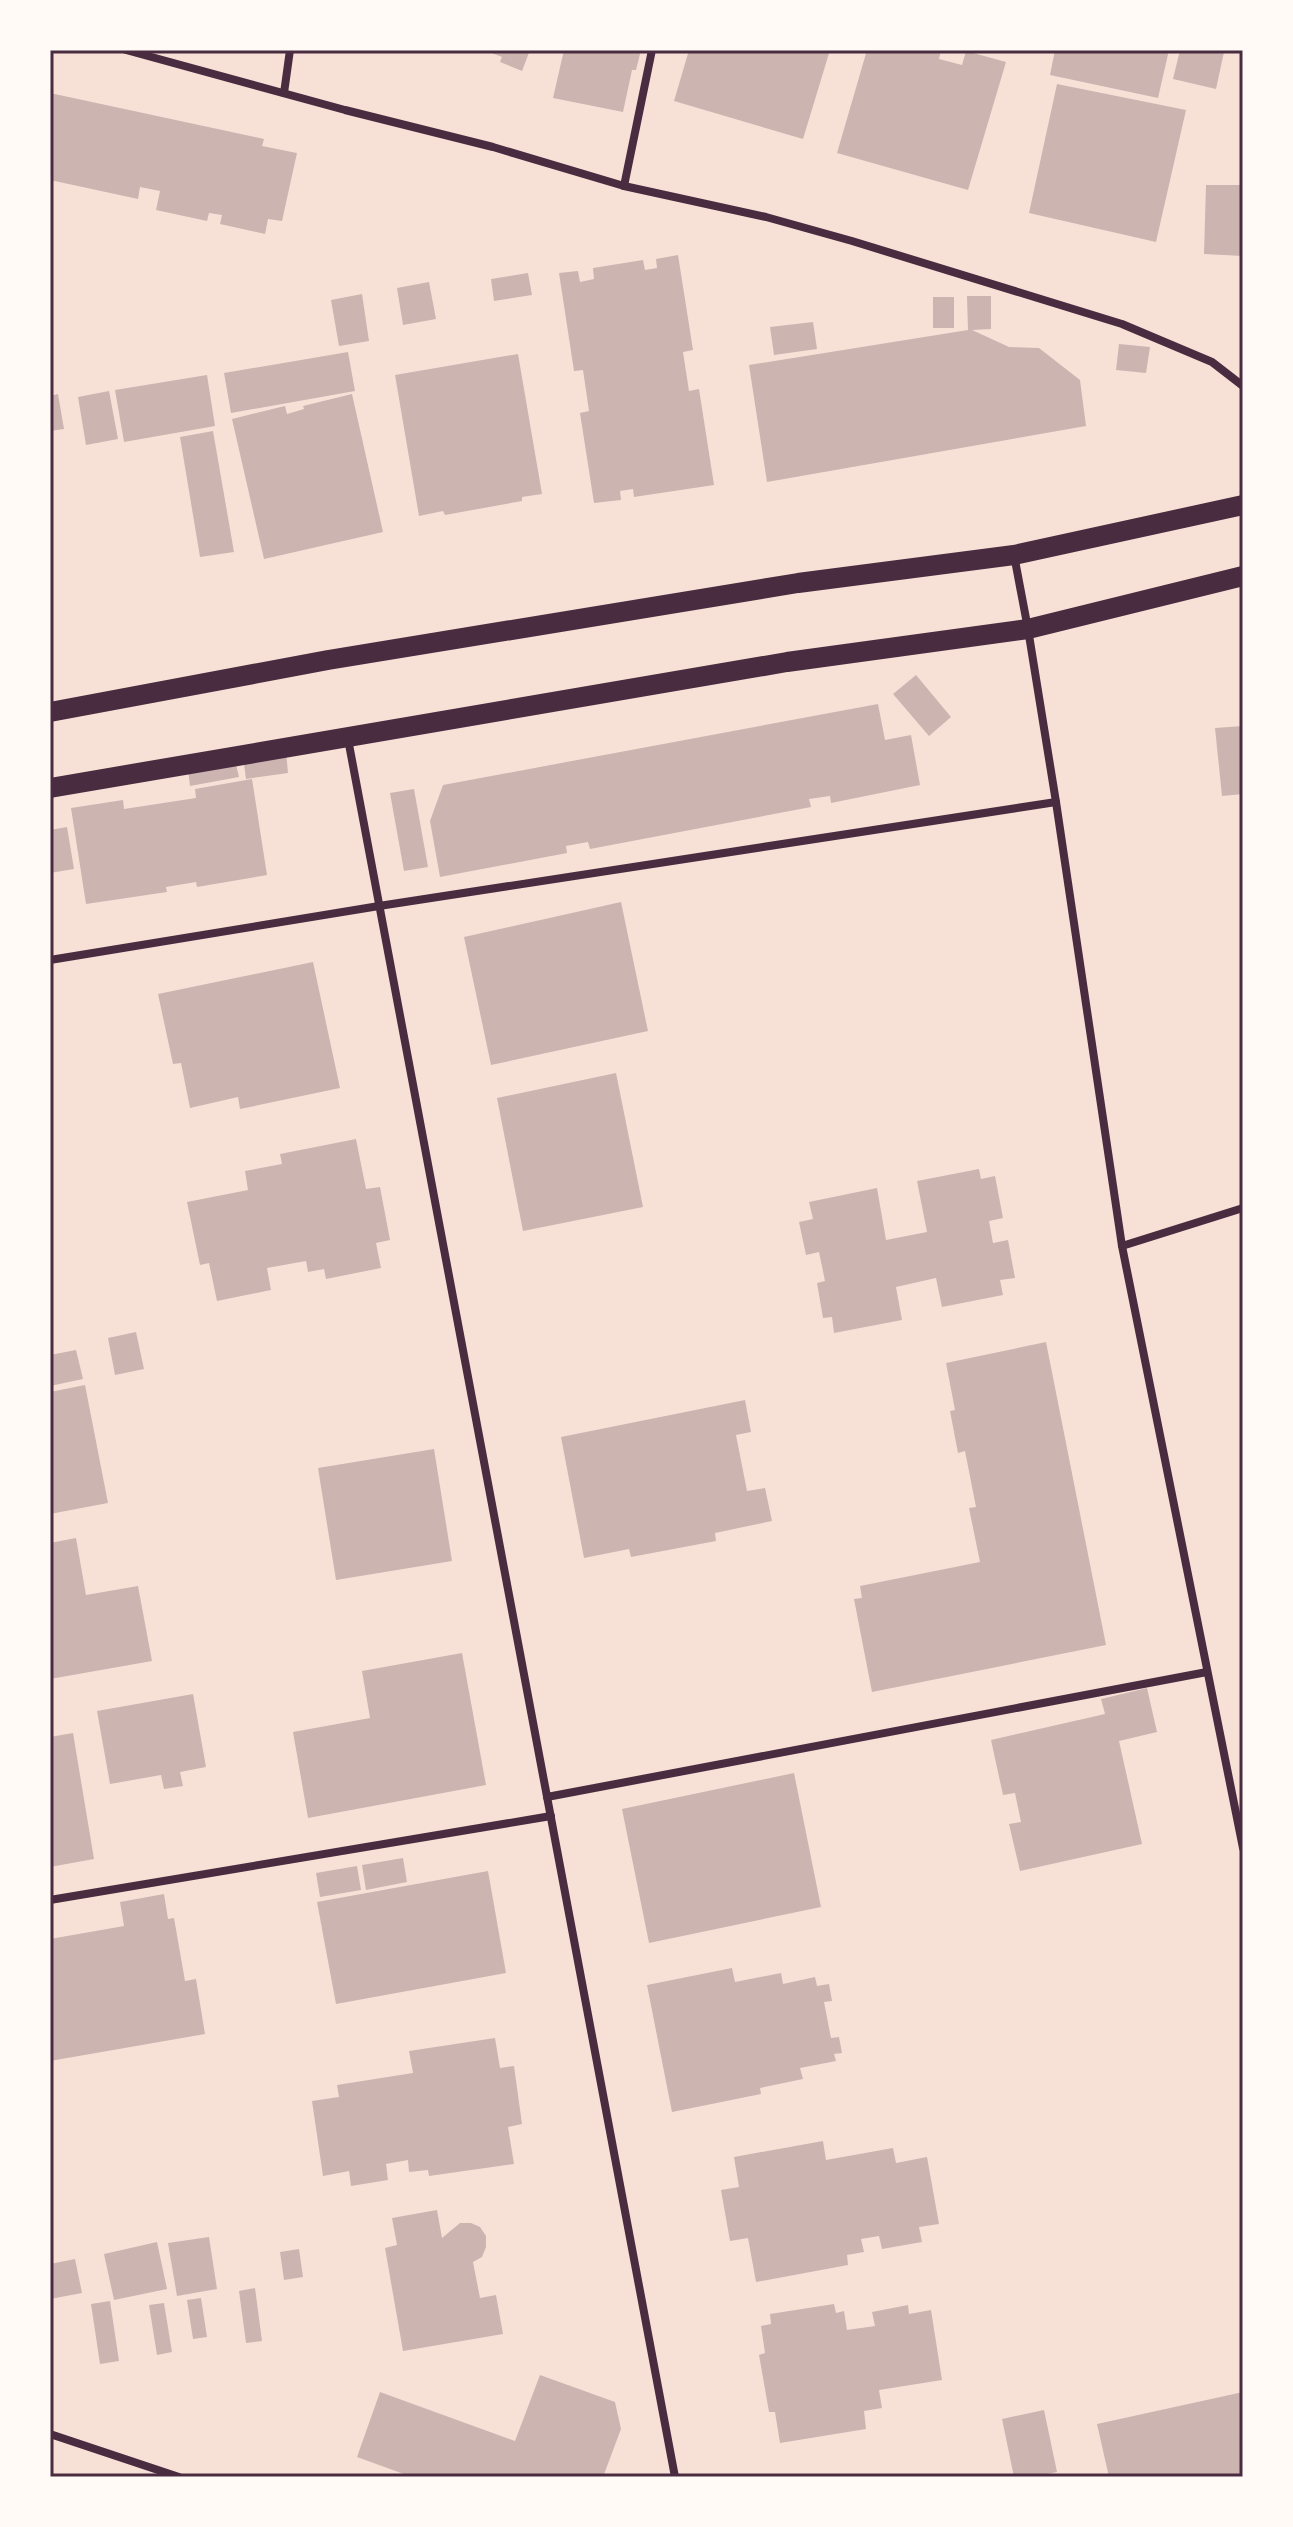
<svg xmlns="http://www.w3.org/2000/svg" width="1293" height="2527" font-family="'Fira Sans',sans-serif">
  <rect width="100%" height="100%" fill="#f7e1d7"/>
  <g fill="#ccb4b1">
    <polygon points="484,50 530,50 522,71 500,62 502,57"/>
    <polygon points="564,50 602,52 602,50 641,50 636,70 632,70 623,112 553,98"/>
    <polygon points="689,50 830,50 803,139 674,101"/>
    <polygon points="867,50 941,50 939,59 962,65 966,51 1006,62 968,190 837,153"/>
    <polygon points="1055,50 1169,50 1158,98 1050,75"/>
    <polygon points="1180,50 1224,52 1216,89 1173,79"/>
    <polygon points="1057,84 1186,110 1156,242 1029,213"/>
    <polygon points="50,93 264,139 262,146 297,153 282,221 268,219 265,234 220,224 222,215 209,213 207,221 156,210 160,191 140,187 138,199 50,180"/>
    <polygon points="1206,185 1243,185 1243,256 1204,254"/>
    <polygon points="678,255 693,350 683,352 689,391 699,389 714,485 634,497 633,489 620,491 621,500 594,503 580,413 589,411 583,370 574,371 559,273 578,271 580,282 594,279 593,268 643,260 645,270 657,268 656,259"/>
    <polygon points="528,273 532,295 494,301 491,279"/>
    <polygon points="429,282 436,319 403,325 397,288"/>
    <polygon points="362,294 369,341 339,346 331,300"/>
    <polygon points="967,296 991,296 991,329 972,330 1009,347 1039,348 1080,380 1086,426 767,482 749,365 968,330"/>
    <rect x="933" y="297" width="21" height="31"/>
    <polygon points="813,322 817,349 774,355 770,327"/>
    <polygon points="1119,344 1150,347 1146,373 1116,370"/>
    <polygon points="348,352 355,391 231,413 224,373"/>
    <polygon points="518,354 542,494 522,497 522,501 445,515 443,511 419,516 395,375"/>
    <polygon points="207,375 215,426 124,442 115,390"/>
    <polygon points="109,391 118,439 86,445 78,397"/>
    <polygon points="58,394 64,429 50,431 50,396"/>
    <polygon points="352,394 383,532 264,559 232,419 285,406 287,414 304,409 303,406"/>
    <polygon points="213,431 234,552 200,557 180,437"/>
    <polygon points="916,675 951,717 929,736 893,694"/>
    <polygon points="878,704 885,740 911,735 920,785 831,803 830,796 809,799 811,807 590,849 588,842 566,846 567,853 440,877 430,821 443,785"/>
    <polygon points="1243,726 1243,794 1222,796 1215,728"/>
    <polygon points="286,751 288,773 246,779 243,757"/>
    <polygon points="235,760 239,777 190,786 188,769"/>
    <polygon points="252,779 267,875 197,887 196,882 166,887 167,892 86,904 71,808 123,800 124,809 196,798 195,789"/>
    <polygon points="414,789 428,867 404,871 390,793"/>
    <polygon points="67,827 74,869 50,873 50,830"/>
    <polygon points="621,902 648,1031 491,1065 464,937"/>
    <polygon points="313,962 340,1088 240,1109 238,1097 190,1108 181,1063 173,1064 158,994"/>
    <polygon points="616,1073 643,1207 523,1231 497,1098"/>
    <polygon points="356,1139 366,1189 380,1187 390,1240 376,1243 381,1268 326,1279 324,1269 308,1272 306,1261 267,1268 271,1290 217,1301 209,1263 200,1265 187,1202 248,1190 245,1171 282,1164 280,1154"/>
    <polygon points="979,1169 981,1179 995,1176 1003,1218 989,1221 993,1243 1008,1240 1015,1278 1000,1280 1003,1295 942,1307 936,1278 896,1287 902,1320 834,1333 832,1317 823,1318 817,1283 825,1281 819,1252 806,1255 799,1222 813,1219 809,1202 877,1188 886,1240 927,1232 917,1181"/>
    <polygon points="136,1332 144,1369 115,1375 108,1338"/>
    <polygon points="1046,1342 1106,1645 872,1692 854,1599 862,1598 860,1586 980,1562 969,1508 976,1507 965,1451 958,1453 950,1411 955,1410 946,1363"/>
    <polygon points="76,1350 83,1379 50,1386 50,1355"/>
    <polygon points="85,1385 108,1503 50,1514 50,1392"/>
    <polygon points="745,1400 751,1432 736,1435 747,1491 765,1488 772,1521 715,1533 716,1541 631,1557 629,1549 584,1558 561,1437"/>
    <polygon points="434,1449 452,1561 336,1580 318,1468"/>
    <polygon points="76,1538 86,1595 138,1586 152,1661 50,1679 50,1543"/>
    <polygon points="462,1653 486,1785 308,1818 293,1732 370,1718 362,1671"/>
    <polygon points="1147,1688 1157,1732 1119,1741 1142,1844 1020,1871 1009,1824 1021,1822 1015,1793 1003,1795 991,1740 1105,1714 1101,1699"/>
    <polygon points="193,1694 206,1767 180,1772 183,1786 164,1789 161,1775 110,1784 97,1711"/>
    <polygon points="73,1733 94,1859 50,1867 50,1737"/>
    <polygon points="794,1773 821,1907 649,1943 622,1809"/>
    <polygon points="403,1858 407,1882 366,1890 362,1865"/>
    <polygon points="357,1866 361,1890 320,1897 316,1873"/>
    <polygon points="488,1871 506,1973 336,2004 317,1902"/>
    <polygon points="164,1894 168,1919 174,1918 185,1981 196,1979 205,2034 50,2061 50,1939 124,1926 120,1902"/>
    <polygon points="732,1968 735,1982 781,1973 783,1984 815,1977 817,1986 829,1984 832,2001 824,2002 831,2038 839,2037 842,2053 834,2054 836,2061 800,2068 803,2079 760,2088 761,2094 672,2112 647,1985"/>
    <polygon points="495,2038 500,2068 514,2066 522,2124 508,2127 514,2164 429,2176 428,2170 409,2172 408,2160 386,2164 388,2180 351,2186 349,2171 323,2176 312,2101 339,2097 337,2085 413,2073 409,2051"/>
    <polygon points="823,2141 826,2160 893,2148 896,2163 927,2157 939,2224 919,2227 922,2242 882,2249 879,2236 861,2239 864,2252 847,2255 848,2265 756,2282 748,2238 730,2241 721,2190 739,2187 734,2157"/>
    <polygon points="437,2210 442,2238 460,2223 471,2223 480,2227 486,2236 486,2247 482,2257 473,2262 480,2298 496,2295 503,2334 403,2351 385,2248 397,2245 392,2218"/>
    <polygon points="209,2237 217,2289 177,2296 168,2243"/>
    <polygon points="157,2242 167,2289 114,2300 104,2254"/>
    <polygon points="299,2249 303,2277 284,2280 280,2252"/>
    <polygon points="75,2259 82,2293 50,2299 50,2264"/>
    <polygon points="255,2288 262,2341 246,2343 239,2291"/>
    <polygon points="201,2298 207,2337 193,2339 187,2300"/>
    <polygon points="110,2301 119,2361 100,2364 91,2304"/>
    <polygon points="164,2303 172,2352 157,2355 149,2305"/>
    <polygon points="834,2304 836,2313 844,2311 847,2330 875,2326 872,2312 908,2305 909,2314 931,2310 942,2380 879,2390 882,2408 864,2411 866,2429 780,2443 775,2412 769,2412 759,2355 765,2353 761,2326 771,2324 770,2314"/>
    <polygon points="540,2375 615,2402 621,2429 603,2477 412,2477 357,2457 380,2392 515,2441"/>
    <polygon points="1243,2392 1243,2477 1109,2477 1097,2424"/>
    <polygon points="1044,2410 1057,2472 1047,2474 1047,2477 1014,2477 1002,2419"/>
  </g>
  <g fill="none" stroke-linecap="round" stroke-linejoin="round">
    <g stroke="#4a2c40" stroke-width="8">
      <polyline points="126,50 345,110 493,147 624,186 766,217 852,241 1122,324 1212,362 1243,386"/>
      <polyline points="284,93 290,50"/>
      <polyline points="624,186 652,50"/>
      <polyline points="1014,555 1028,629 1056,802 1122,1246 1243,1848"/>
      <polyline points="348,739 675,2477"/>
      <polyline points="50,960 379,906 1056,802"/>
      <polyline points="1122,1246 1243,1208"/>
      <polyline points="547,1797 1207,1672"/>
      <polyline points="50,1900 551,1816"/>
      <polyline points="50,2434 179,2477"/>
    </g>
    <g stroke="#4a2c40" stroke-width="20">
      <polyline points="50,712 328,660 798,583 1014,555 1243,505"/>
      <polyline points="50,788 787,662 1028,629 1243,576"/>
    </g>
  </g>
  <rect width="1293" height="2527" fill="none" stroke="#fffaf5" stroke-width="104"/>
  <rect x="52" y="52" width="1189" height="2423" fill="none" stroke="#4a2c40" stroke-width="3"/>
</svg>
